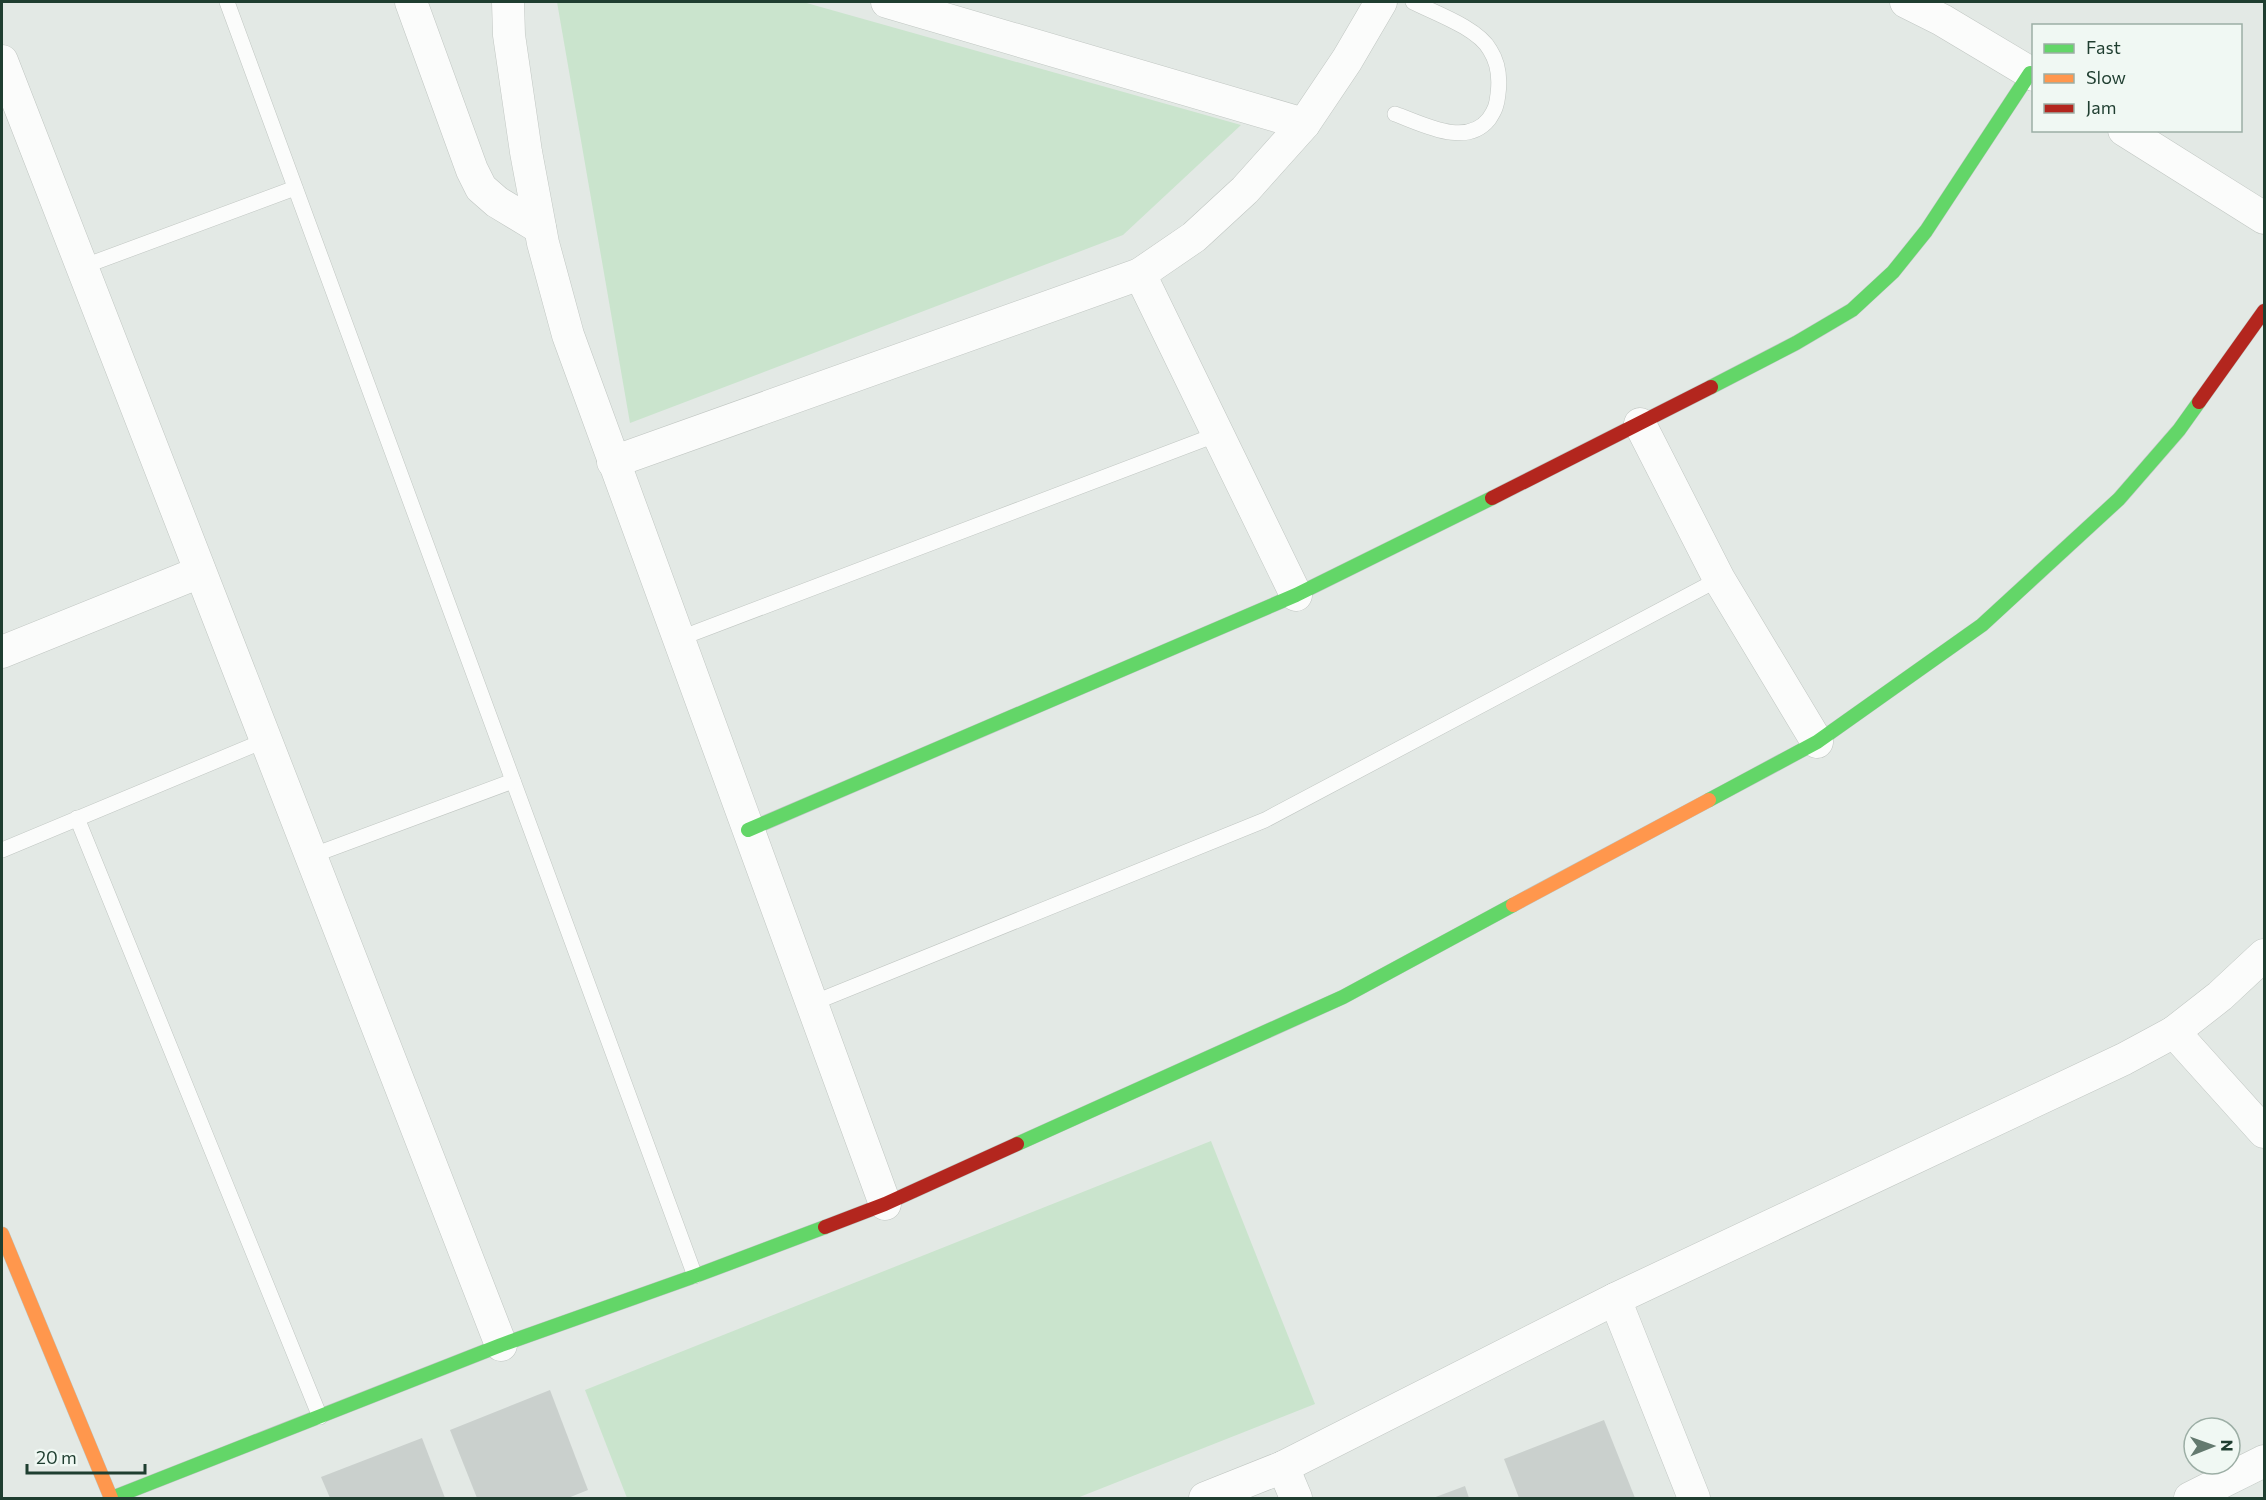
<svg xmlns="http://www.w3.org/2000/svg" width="2266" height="1500" font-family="Commissioner,sans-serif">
  <rect width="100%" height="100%" fill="#e3e9e5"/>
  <g fill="#cae4cd">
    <polygon points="557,2 803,2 1241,125 1123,235 630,423"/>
    <polygon points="1211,1141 1315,1404 1077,1498 627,1498 585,1390"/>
  </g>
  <g fill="#cad0cd">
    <polygon points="550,1390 588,1490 568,1498 477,1498 450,1430"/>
    <polygon points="1604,1420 1635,1498 1519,1498 1504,1459"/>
    <polygon points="422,1438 445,1498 330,1498 321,1477"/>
    <polygon points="1465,1486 1469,1498 1433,1498"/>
  </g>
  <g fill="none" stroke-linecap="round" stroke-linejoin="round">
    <defs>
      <g id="lane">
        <polyline points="227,2 695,1276"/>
        <path d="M1395,114c28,10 71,34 94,5 6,-9 8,-14 9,-25 2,-15 1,-30 -8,-44 -12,-22 -55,-37 -77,-48"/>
        <polyline points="82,267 295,188"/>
        <polyline points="678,639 1218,434"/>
        <polyline points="77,818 320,1417"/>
        <polyline points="2,850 266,740"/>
        <polyline points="311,856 513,781"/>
        <polyline points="813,1003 1265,820 1719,579"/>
      </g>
      <g id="street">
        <polyline points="411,2 472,170 481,188 497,202 540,228"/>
        <polyline points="508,2 509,35 526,152 543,243 568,335 885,1204"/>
        <polyline points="887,2 1304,124"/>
        <polyline points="1906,2 1942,20 2034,75"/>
        <polyline points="2,61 501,1345"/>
        <polyline points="2124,130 2264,218"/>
        <polyline points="1140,274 1296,595"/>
        <polyline points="1640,424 1719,579 1817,742"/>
        <polyline points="613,462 1140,274 1194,237 1245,190 1304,124 1347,60 1381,2"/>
        <polyline points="2,652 200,572"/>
        <polyline points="2174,1032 2264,1132"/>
        <polyline points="1615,1299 1694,1498"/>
        <polyline points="1283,1467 1296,1498"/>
        <polyline points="1205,1498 1283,1467 1615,1299 2124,1059 2174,1032 2220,996 2264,955"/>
        <polyline points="2190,1498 2264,1461"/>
      </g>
      <g id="fast">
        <polyline points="1711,387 1796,343 1852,310 1893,272 1926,231 2030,73"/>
        <polyline points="1709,800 1817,742 1982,625 2119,499 2179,430 2199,402"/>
        <polyline points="748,830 1296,595 1492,498"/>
        <polyline points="1017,1144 1343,997 1513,905"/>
        <polyline points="112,1498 501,1345 695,1276 825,1227"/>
      </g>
      <g id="slow">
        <polyline points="1513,905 1709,800"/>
        <polyline points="2,1234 111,1498"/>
      </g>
      <g id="jam">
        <polyline points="2199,402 2264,311"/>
        <polyline points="1492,498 1711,387"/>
        <polyline points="825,1227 885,1204 1017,1144"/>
      </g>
    </defs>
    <use href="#lane" stroke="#c0c6c2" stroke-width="16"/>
    <use href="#street" stroke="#c0c6c2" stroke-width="33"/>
    <use href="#fast" stroke="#bcc5c1" stroke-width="15"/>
    <use href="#slow" stroke="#bcc5c1" stroke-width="15"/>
    <use href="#jam" stroke="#bcc5c1" stroke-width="15"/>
    <use href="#lane" stroke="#fbfcfb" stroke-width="15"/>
    <use href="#street" stroke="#fbfcfb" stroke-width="32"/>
    <use href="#fast" stroke="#63d668" stroke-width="14"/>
    <use href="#slow" stroke="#ff974d" stroke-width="14"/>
    <use href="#jam" stroke="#b3261e" stroke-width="14"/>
  </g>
  <rect width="2266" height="1500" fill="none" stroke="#1f3e30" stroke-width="6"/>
  <rect x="2032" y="24" width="210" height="108" fill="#f0f8f3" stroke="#9caea5" stroke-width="1.5"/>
  <rect x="2044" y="44" width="30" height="9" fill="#63d668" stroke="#9caea5" stroke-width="1.5"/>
  <text x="2086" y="54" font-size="18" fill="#1f3e30">Fast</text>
  <rect x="2044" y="74" width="30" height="9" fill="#ff974d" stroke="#9caea5" stroke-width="1.5"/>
  <text x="2086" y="84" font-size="18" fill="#1f3e30">Slow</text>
  <rect x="2044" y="104" width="30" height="9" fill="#b3261e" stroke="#9caea5" stroke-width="1.5"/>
  <text x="2086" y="114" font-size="18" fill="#1f3e30">Jam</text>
  <g transform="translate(2212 1446) rotate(89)"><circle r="28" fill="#f0f8f3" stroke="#9caea5" stroke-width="1.5"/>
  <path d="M0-4.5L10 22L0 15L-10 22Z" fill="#647a6f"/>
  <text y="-9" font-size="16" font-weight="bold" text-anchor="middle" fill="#1f3e30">N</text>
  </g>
  <path d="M27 1464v9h118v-9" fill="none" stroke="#1f3e30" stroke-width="3"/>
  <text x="36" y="1464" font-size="18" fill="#1f3e30" stroke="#f0f8f3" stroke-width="4.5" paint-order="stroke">20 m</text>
</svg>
